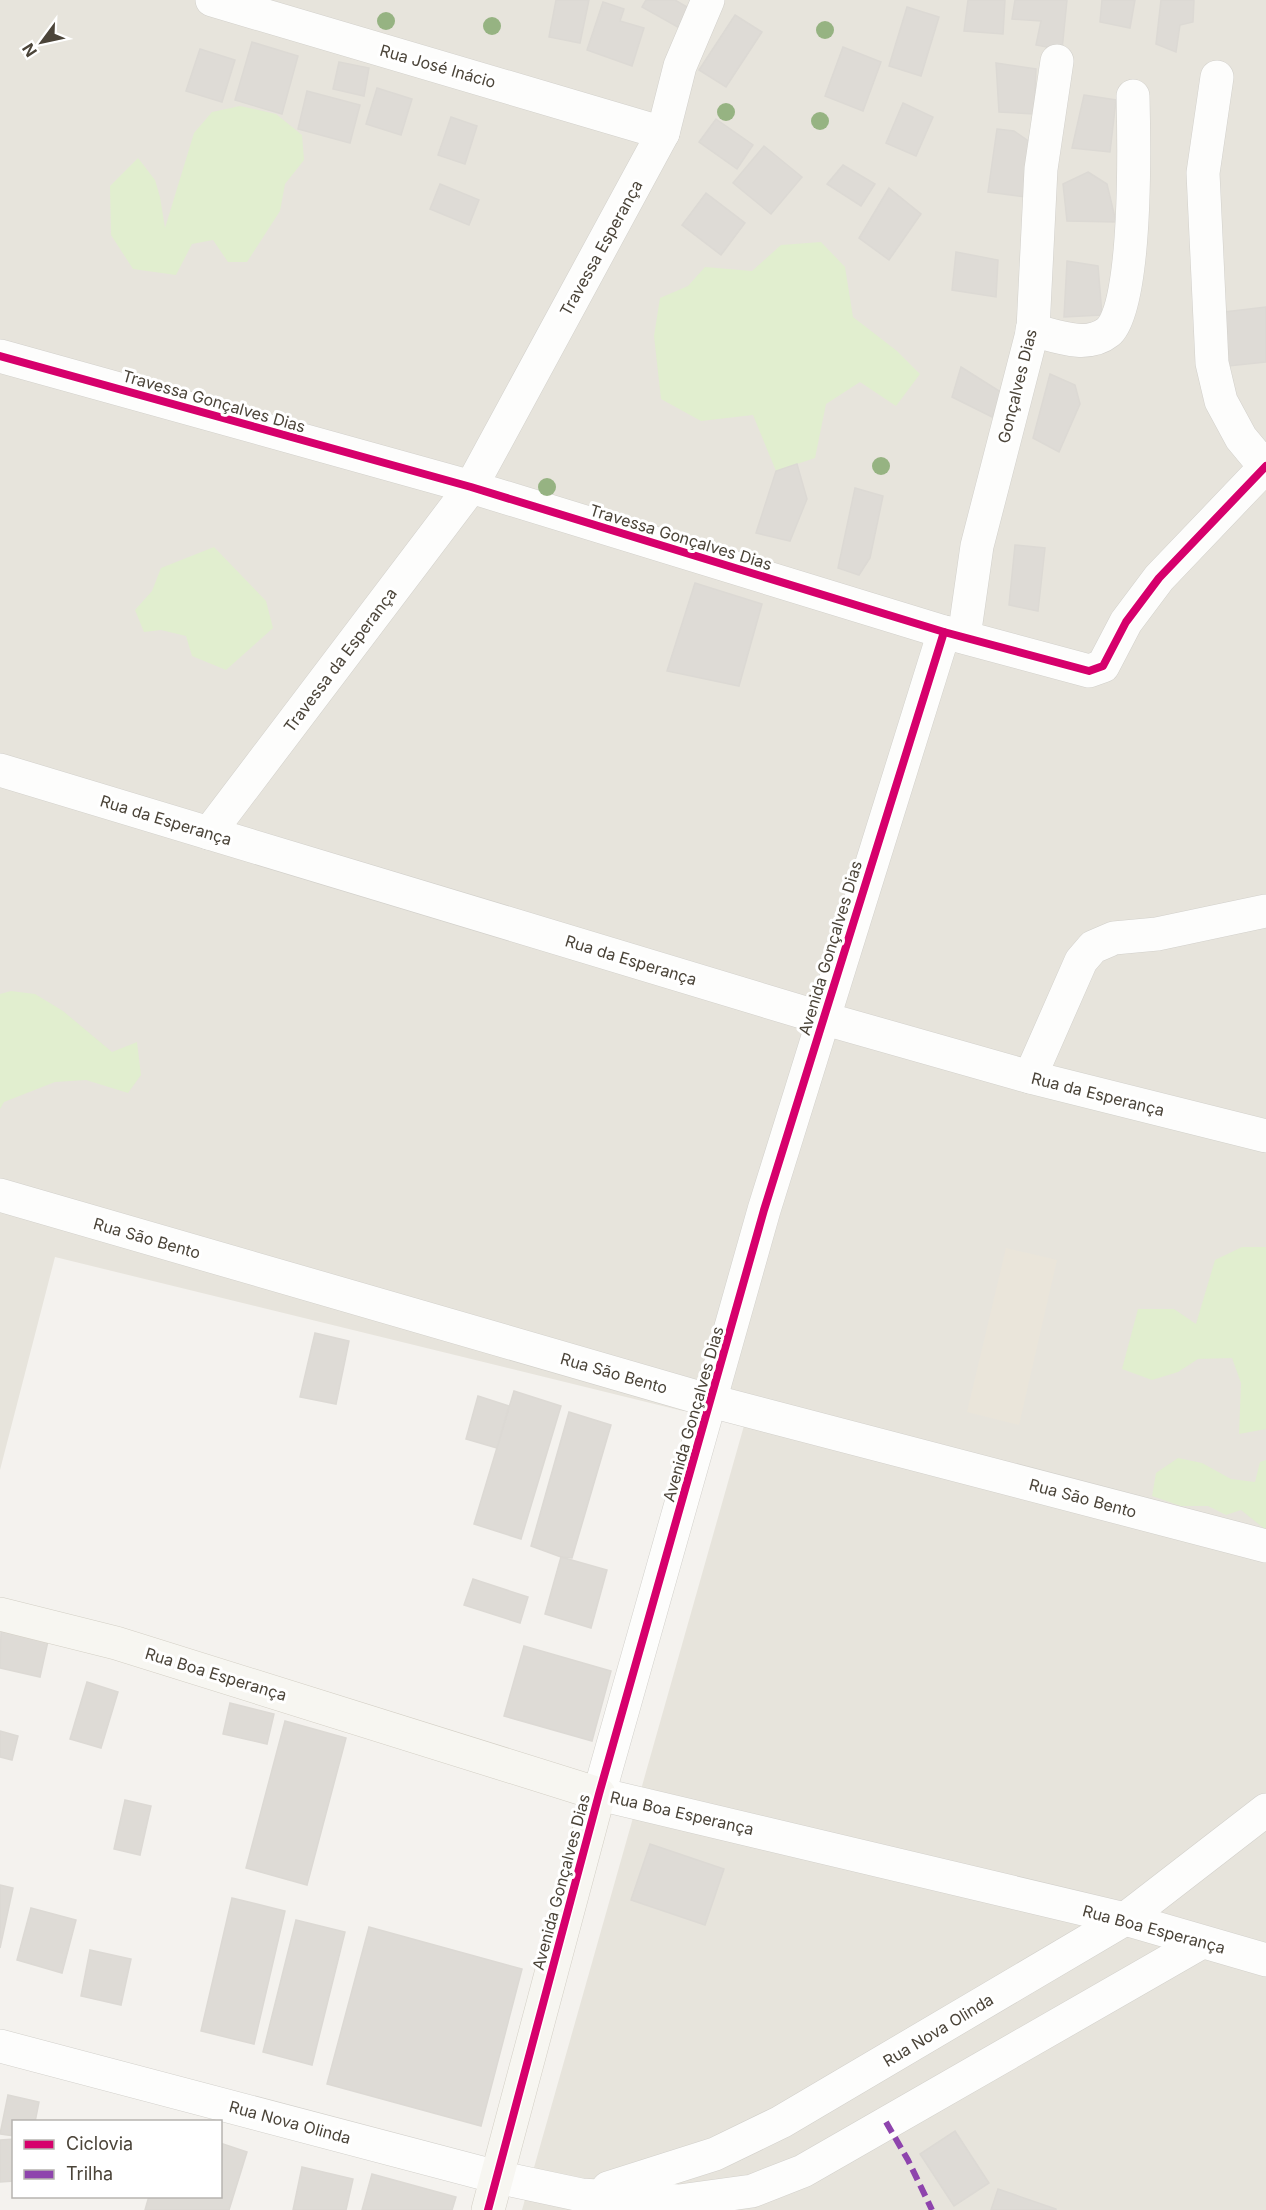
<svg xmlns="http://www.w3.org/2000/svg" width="1266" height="2210" font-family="Inter,sans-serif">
  <rect width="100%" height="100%" fill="#f4f2ee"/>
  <polygon fill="#e7e4dc" points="0,0 1266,0 1266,2210 522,2210 749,1408 683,1411 55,1257 0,1470"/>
  <polygon fill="#eae5da" points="1006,1248 1057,1260 1019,1425 967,1412"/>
  <g fill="#e1eecf">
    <polygon points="240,106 276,114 302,135 304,160 285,184 280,211 247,262 228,262 213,240 192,244 176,275 133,269 111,235 110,186 138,158 155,180 160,197 165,228 194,133 212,112"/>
    <polygon points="821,242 845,267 853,317 897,351 920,374 896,406 860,382 826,404 815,458 776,471 753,415 701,421 661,399 654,336 660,298 688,286 705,267 752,271 781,245"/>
    <polygon points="214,547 266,601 273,628 226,670 192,656 186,636 161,630 144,632 135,610 152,591 161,568"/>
    <polygon points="11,991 35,994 63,1011 112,1052 137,1042 141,1075 128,1093 86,1080 55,1082 4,1102 0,1109 0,994"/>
    <polygon points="1242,1247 1266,1247 1266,1429 1239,1434 1241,1383 1232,1358 1198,1359 1178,1372 1152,1380 1122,1369 1138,1309 1174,1309 1196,1324 1215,1260"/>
    <polygon points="1178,1458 1202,1463 1231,1479 1255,1482 1260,1462 1266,1460 1266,1530 1241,1510 1226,1515 1208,1506 1181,1506 1152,1496 1156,1473"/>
  </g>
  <g fill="#dedbd6" stroke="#dcd9d4" stroke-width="1.5">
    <polygon points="556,0 589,0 580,43 549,37"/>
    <polygon points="646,0 675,0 694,11 683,30 642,7"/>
    <polygon points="968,0 1005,0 1003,34 964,31"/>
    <polygon points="1015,0 1067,0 1062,50 1036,45 1041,21 1012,19"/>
    <polygon points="1102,0 1135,0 1130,28 1100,22"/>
    <polygon points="1161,0 1194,0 1193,22 1180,25 1176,52 1156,44"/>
    <polygon points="603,2 624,9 620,21 644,28 632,66 587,50"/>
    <polygon points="907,7 939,17 921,76 889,66"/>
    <polygon points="735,15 762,32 726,87 699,70"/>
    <polygon points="252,42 298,56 282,114 235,100"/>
    <polygon points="843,47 881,62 863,111 825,96"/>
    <polygon points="200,49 235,60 222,102 186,91"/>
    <polygon points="339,62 369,68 364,96 333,89"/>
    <polygon points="996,63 1036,69 1034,114 999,112"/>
    <polygon points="377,88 412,99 401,135 366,124"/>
    <polygon points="307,91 360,105 350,143 298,129"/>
    <polygon points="1084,95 1116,100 1110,152 1072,148"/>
    <polygon points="903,103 933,117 916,156 886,143"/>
    <polygon points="451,117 477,126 465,164 438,155"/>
    <polygon points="716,119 753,145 737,169 699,142"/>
    <polygon points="997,129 1014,131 1033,144 1025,197 988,192"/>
    <polygon points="764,146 802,177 771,214 733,183"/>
    <polygon points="843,165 875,184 861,206 827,184"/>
    <polygon points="1088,172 1107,184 1116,222 1067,221 1063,184"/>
    <polygon points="440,184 479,200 469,225 430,209"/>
    <polygon points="889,188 921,214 889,260 859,238"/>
    <polygon points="706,193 745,223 721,255 682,225"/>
    <polygon points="956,252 998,260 996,297 952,290"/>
    <polygon points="1067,261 1098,266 1102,315 1064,317"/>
    <polygon points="1266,307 1266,362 1219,367 1216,313"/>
    <polygon points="961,367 1004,394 992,417 952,397"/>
    <polygon points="1050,374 1075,385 1080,404 1059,452 1033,438"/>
    <polygon points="797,464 807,499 790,541 756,533 776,471"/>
    <polygon points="855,488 883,496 870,558 859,575 838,568"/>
    <polygon points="1015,545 1045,548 1038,611 1009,605"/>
    <polygon points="695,583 762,604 739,686 667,671"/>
    <polygon points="315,1333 349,1341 336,1404 300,1397"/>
    <polygon points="514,1391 561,1406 521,1539 474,1524"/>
    <polygon points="478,1396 509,1406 497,1448 466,1439"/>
    <polygon points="569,1412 611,1425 572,1558 561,1557 531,1546"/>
    <polygon points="561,1557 607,1570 591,1628 545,1614"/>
    <polygon points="473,1579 528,1597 520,1623 464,1605"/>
    <polygon points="1,1631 48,1641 40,1677 0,1668"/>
    <polygon points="524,1646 611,1671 592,1741 504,1716"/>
    <polygon points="87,1682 118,1692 101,1748 70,1739"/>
    <polygon points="230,1703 274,1714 267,1744 223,1734"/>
    <polygon points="285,1721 346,1738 307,1885 246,1868"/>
    <polygon points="0,1731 18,1736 12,1760 0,1757"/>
    <polygon points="125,1800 151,1806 140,1855 114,1849"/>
    <polygon points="650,1844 724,1869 705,1925 631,1900"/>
    <polygon points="0,1885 13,1888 0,1948"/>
    <polygon points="232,1898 285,1911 254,2044 201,2031"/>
    <polygon points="31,1908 76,1920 62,1973 17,1960"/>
    <polygon points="296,1920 345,1932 312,2065 263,2052"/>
    <polygon points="369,1927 522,1969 481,2126 327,2084"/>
    <polygon points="90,1950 131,1959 121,2005 81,1996"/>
    <polygon points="8,2095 39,2102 35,2122 14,2122 14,2136 0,2134"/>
    <polygon points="955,2131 989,2183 954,2206 920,2154"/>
    <polygon points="14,2139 14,2181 0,2182 0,2140"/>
    <polygon points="220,2143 247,2152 229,2210 145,2210 149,2196 220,2196"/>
    <polygon points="302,2167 353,2179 346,2210 293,2210"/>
    <polygon points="372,2174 456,2197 452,2210 362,2210"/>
    <polygon points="998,2189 1056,2209 1056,2210 991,2210"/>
  </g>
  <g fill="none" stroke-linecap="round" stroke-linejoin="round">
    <defs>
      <g id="street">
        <polyline points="212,0 663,133"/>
        <polyline points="1217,77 1203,173 1212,363 1221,401 1241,438 1265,467"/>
        <path d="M1032,330c24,6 55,19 76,2 30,-23 26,-196 25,-236"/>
        <polyline points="0,356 471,487 944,632 1089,671 1103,666 1126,622 1159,578 1266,466"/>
        <polyline points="944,632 764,1210 599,1794 1125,1919 1266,1960"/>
        <polyline points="964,637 977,546 1033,329 1041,169 1057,61"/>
        <polyline points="0,770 822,1018 1030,1077 1266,1136"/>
        <polyline points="209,833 471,487 663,133 680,66 708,0"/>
        <polyline points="1030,1077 1081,961 1093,947 1114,938 1157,934 1266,911"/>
        <polyline points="0,1195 711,1401 1266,1546"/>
        <polyline points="0,2046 497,2177 581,2195 679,2201 752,2191 803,2171 1202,1942"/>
        <polyline points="608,2188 715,2154 781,2122 1125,1919 1266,1810"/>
      </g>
      <polyline id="secondary" points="0,1614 116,1643 599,1794 488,2210"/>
    </defs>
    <use href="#street" stroke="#d2d0cb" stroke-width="34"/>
    <use href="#secondary" stroke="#d3cfc5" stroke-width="34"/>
    <use href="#street" stroke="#fdfdfc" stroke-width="33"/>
    <use href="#secondary" stroke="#f7f6f1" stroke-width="33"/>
    <polyline stroke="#8e44ad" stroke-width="6" stroke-dasharray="12 6" stroke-linecap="butt" points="886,2122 908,2160 932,2210"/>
    <defs>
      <g id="cycleway">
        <polyline points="0,356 471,487 944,632 1089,671 1103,666 1126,622 1159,578 1266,466"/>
        <polyline points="488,2210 599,1794 764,1210 944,632"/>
      </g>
    </defs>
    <use href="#cycleway" stroke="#fff" stroke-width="11"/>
    <use href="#cycleway" stroke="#d6006c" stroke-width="8"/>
  </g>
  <g fill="#96b382">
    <circle cx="386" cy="21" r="9"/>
    <circle cx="492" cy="26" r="9"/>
    <circle cx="825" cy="30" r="9"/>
    <circle cx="726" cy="112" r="9"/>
    <circle cx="820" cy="121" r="9"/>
    <circle cx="881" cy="466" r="9"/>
    <circle cx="547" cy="487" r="9"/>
  </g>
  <g text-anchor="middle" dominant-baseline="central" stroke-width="6" stroke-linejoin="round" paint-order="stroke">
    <g font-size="16" fill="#4b4439" stroke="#fff">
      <text transform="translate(438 66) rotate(16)">Rua José Inácio</text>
      <text transform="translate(601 248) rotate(-61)">Travessa Esperança</text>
      <text transform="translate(1017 386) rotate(-76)">Gonçalves Dias</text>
      <text transform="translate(214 401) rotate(16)">Travessa Gonçalves Dias</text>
      <text transform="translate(681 537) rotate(17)">Travessa Gonçalves Dias</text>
      <text transform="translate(340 660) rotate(-53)">Travessa da Esperança</text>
      <text transform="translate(166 820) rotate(17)">Rua da Esperança</text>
      <text transform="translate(830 948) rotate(-73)">Avenida Gonçalves Dias</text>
      <text transform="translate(631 960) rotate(17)">Rua da Esperança</text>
      <text transform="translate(1098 1094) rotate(14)">Rua da Esperança</text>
      <text transform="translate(147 1238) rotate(16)">Rua São Bento</text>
      <text transform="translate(614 1373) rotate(16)">Rua São Bento</text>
      <text transform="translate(693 1414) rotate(-74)">Avenida Gonçalves Dias</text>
      <text transform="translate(1083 1498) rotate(15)">Rua São Bento</text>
      <text transform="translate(216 1674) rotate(17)">Rua Boa Esperança</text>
      <text transform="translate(682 1813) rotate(13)">Rua Boa Esperança</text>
      <text transform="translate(561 1882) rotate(-75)">Avenida Gonçalves Dias</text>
      <text transform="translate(1154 1929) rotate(15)">Rua Boa Esperança</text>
      <text transform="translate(938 2030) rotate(-31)">Rua Nova Olinda</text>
      <text transform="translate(290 2122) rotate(15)">Rua Nova Olinda</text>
    </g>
  </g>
  <rect x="12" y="2120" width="210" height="78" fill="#ffffff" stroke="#b7b4b0" stroke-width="1.5"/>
  <rect x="24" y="2140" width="30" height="9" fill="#d6006c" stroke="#b7b4b0" stroke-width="1.5"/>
  <text x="66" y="2150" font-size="18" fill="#4b4439">Ciclovia</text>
  <rect x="24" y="2170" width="30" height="9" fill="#8e44ad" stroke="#b7b4b0" stroke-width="1.5"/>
  <text x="66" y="2180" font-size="18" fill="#4b4439">Trilha</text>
  <g transform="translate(42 42) rotate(237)" stroke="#ffffff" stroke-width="4.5" paint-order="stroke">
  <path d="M0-4.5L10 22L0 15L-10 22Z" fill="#4b4439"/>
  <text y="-9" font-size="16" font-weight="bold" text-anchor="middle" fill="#4b4439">N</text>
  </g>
</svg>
